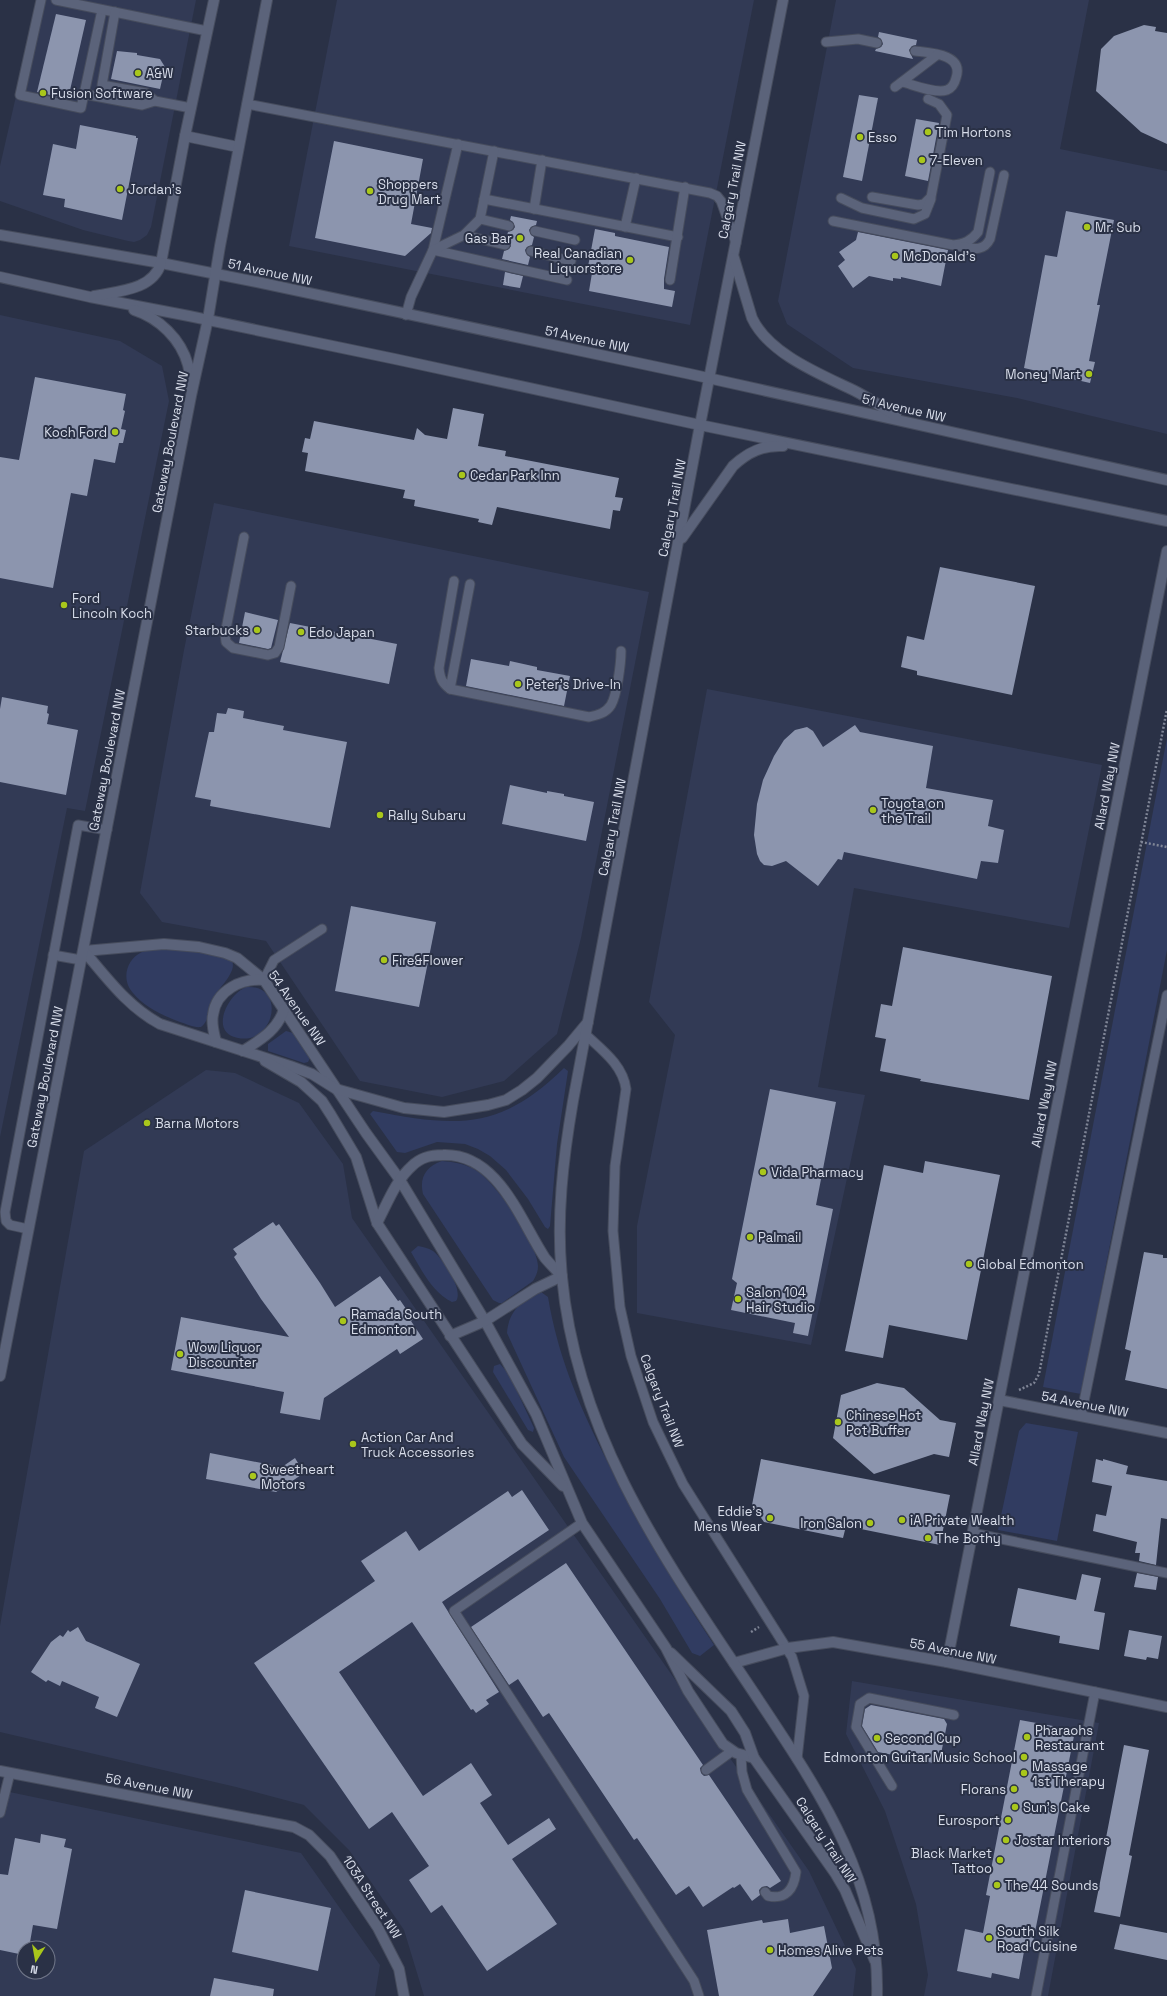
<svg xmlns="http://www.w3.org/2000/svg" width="1167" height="1996" font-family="'Space Grotesk',sans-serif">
  <rect width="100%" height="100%" fill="#2a3146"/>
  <g fill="#323a55" fill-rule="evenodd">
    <polygon points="38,0 196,0 151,227 147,235 140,240 134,242 128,241 83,230 0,201 0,166"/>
    <polygon points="337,0 754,0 690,325 289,246"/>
    <polygon points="836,0 1089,0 1060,149 1167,171 1167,434 1017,398 853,368 787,324 778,301"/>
    <polygon points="0,315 120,341 162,366 169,401 85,811 67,808 0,1137"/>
    <polygon points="214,503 649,592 581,938 557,1034 504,1081 442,1097 360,1081 266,941 162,922 140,893 184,650"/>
    <polygon points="707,689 1102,765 1069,928 854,888 818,1087 865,1095 811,1345 637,1313 637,1226 675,1035 649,1002"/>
    <polygon points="206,1070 235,1073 299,1103 343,1164 352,1218 809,1871 856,1969 853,1996 424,1996 404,1930 349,1850 304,1805 236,1787 0,1732 0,1626 84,1151"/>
    <polygon points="852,1681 1099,1723 1048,1996 924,1996 928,1975 916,1904 885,1811 846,1734"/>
    <path d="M0,1790l301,63 79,112 -5,31h-375zM24,1948h24v24h-24z"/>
  </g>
  <g fill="#313c61">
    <polygon points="1167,738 1167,950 1081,1394 1043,1387"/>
    <path d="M166,948l48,5 18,8c5,11 -12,25 -17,35 -5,9 -6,26 -14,31 -7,1 -14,-3 -21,-5 -16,-6 -36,-15 -47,-29 -12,-13 -7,-34 9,-41 7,-3 16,-3 24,-4z"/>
    <path d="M246,987c41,-3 29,58 -8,51 -29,-5 -11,-43 8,-51z"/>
    <polygon points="286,1031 293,1033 310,1058 308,1062 304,1063 268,1051 268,1044"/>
    <path d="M564,1068l4,3 -11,73 -7,82 -2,3 -3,-2 -17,-28 -22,-29 -16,-14 -12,-7 -13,-5 -28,-2 -32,11 -8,-1 -27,-38 3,-3c83,16 127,20 191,-43z"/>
    <path d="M442,1161c12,1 25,3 35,10 20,13 60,72 61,95 0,6 -2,10 -5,15l-31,22h-3l-6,-3 -70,-106c-4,-16 3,-28 19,-33z"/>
    <path d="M418,1246c5,1 10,2 15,5 10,8 31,39 23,50l-4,1c-20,-10 -30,-31 -41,-50z"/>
    <path d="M541,1292l7,5c10,59 29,103 55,156 33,67 70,130 111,192l-14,11 -8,-3 -32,-54 -96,-142 -57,-124c1,-20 15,-35 34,-41z"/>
    <polygon points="500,1364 509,1374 534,1428 533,1432 528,1430 493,1372 494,1366"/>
    <polygon points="1026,1423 1078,1432 1057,1541 998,1530 1019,1431"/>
  </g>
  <g fill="#8c95ae">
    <polygon points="56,14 86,20 68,99 37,92"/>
    <polygon points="1144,25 1156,27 1155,31 1167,33 1167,144 1141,132 1096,91 1101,49 1114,36"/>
    <polygon points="879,32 917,40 916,45 912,46 909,50 913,59 875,51 876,49 881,47 883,44 881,39 878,37"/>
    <polygon points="117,51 137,53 137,55 160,59 165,67 160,89 111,79"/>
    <polygon points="859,95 878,98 862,181 843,177"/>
    <polygon points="916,119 939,123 928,181 905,176"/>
    <polygon points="80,125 136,136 136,138 138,138 122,220 64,207 65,199 43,195 53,144 76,149"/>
    <polygon points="334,141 423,159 411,224 432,228 431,233 405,256 315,238"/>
    <polygon points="1066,211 1114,220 1097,305 1100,305 1089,361 1095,362 1090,383 1024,368 1045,255 1057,257"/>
    <polygon points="511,216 537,221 536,225 531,227 529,230 531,235 534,237 532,245 527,247 525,250 527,255 530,257 528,265 502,259 504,251 509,249 511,246 509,241 506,239 508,232 513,230 515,227 513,222 510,220"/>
    <polygon points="595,229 615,233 615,236 669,247 664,279 664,289 675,291 672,307 589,291 592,273 587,272"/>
    <polygon points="858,232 948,250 941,286 901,277 901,279 893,278 893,281 869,276 853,288 838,266 845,260 839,252 856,240"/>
    <polygon points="505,272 523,276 520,288 503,285"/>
    <polygon points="35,377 126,394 123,410 125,411 121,429 126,430 123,443 119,443 115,463 94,459 87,496 71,493 53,588 0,578 0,457 19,460"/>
    <polygon points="453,408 484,414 478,446 506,451 505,456 619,478 615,497 623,498 620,511 613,510 610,529 497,507 492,525 478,522 479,519 414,506 415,500 403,498 405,490 305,471 308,453 302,452 305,438 310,439 314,421 414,440 417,428 425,435 447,439"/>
    <polygon points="940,567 1035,586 1012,695 917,675 917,671 901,667 907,636 924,640"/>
    <polygon points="245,612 278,620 271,648 268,649 239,643"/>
    <polygon points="290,623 397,644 389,684 280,662"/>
    <polygon points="471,659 509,666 510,661 537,667 537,670 570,676 564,706 466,686"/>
    <polygon points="2,697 48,706 47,713 49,714 47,724 78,730 66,795 0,782 0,709"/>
    <polygon points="228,708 244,711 243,718 284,726 283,730 347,742 330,828 210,806 211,800 195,797 209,732 214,732 217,713 226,714"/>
    <polygon points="855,725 860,732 933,746 926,788 993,800 988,826 1004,830 998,863 981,861 977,879 844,852 842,860 838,859 818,886 786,861 772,866 764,865 760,861 757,854 754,835 757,804 763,780 774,756 784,740 795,730 807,727 813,731 823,747"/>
    <polygon points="510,785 547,793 547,791 564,794 564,796 594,802 586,841 502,824"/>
    <polygon points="351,906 436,922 419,1007 335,991"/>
    <polygon points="903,947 1052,976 1029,1100 920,1081 921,1079 880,1071 886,1039 875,1037 881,1004 892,1006"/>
    <polygon points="770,1089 836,1102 816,1205 833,1209 808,1336 793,1333 795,1323 731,1310 737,1283 732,1279"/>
    <polygon points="925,1161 1000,1175 967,1340 889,1325 883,1358 845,1351 884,1165 923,1173"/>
    <polygon points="273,1222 276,1226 279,1224 320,1283 335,1307 380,1276 398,1301 400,1300 413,1319 411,1321 423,1339 400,1354 397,1349 324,1398 320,1420 280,1413 284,1392 171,1370 181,1317 289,1337 261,1299 234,1257 237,1254 233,1249"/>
    <polygon points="1144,1252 1163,1255 1163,1258 1167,1258 1167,1389 1125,1380 1131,1351 1125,1349"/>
    <polygon points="877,1383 904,1388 940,1420 956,1423 949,1457 934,1454 874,1474 833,1438 841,1395"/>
    <polygon points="210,1453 282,1467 295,1458 304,1473 276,1492 206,1479"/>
    <polygon points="761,1459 950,1495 940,1545 846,1526 843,1538 764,1522 752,1505"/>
    <polygon points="1096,1459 1103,1461 1103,1459 1128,1466 1126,1474 1167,1481 1167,1519 1161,1518 1156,1565 1139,1561 1140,1553 1135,1553 1137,1542 1093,1531 1096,1514 1106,1516 1112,1486 1092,1482"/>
    <polygon points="522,1490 549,1530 442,1602 499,1692 486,1700 489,1704 476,1713 473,1709 471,1710 412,1622 339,1672 423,1796 471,1763 492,1795 480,1803 508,1845 549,1818 556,1829 512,1859 557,1924 487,1971 442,1905 431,1913 409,1880 429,1866 392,1812 369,1829 254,1663 375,1581 361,1561 406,1531 419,1551 508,1491 512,1497"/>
    <polygon points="566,1563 703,1765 700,1768 701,1773 704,1776 709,1775 781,1881 770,1888 767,1886 762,1887 759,1890 760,1895 752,1901 740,1884 734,1888 733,1887 703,1907 689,1886 676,1895 637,1838 634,1840 549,1713 543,1717 518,1679 509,1685 471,1627"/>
    <polygon points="1137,1573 1158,1577 1156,1590 1134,1587"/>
    <polygon points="1082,1574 1101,1578 1094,1611 1105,1613 1099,1650 1059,1643 1060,1636 1010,1626 1018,1588 1076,1600"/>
    <polygon points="78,1627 86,1641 140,1664 117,1717 95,1708 99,1697 62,1681 60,1686 48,1680 46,1682 31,1672 51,1642 60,1635 63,1637 68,1630 70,1632"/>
    <polygon points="1129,1630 1162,1636 1158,1659 1147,1657 1146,1660 1124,1656"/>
    <polygon points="871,1705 944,1719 947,1724 939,1764 878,1752 862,1726 865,1709"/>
    <polygon points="1020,1720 1053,1726 1052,1732 1074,1736 1032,1947 1025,1946 1019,1979 992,1973 991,1978 957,1971 965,1929 983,1933 990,1896 986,1895"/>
    <polygon points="1124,1745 1149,1750 1129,1855 1132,1856 1120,1917 1094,1912 1108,1843 1105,1843"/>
    <polygon points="41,1834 66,1839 64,1847 72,1849 57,1929 33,1925 29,1948 24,1948 24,1955 0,1950 0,1874 8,1875 15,1838 40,1843"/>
    <polygon points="245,1890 331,1908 318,1971 232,1952"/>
    <polygon points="788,1919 790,1933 824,1926 832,1968 813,1996 719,1996 707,1930 762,1920 763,1923"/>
    <polygon points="1120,1924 1167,1933 1167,1960 1114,1949"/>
    <polygon points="214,1978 274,1989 273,1996 210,1996"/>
  </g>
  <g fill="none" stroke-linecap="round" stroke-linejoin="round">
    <defs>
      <g id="service">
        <polyline points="41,0 20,95 81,108 102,10"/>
        <polyline points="56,0 207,31"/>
        <polyline points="115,12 102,85 146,93 155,101"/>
        <polyline points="826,42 858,39 877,43"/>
        <path d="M902,82c12,3 33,12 45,8 5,-2 8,-8 9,-12 8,-24 -25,-25 -41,-27"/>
        <polyline points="895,87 937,55"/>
        <polyline points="84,94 142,105 155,101 191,108"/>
        <polyline points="247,104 710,193 717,196 721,201 736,243"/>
        <polyline points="458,144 433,250 567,280"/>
        <polyline points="872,197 918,205 924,204 931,197 947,115 939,104 928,99"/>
        <polyline points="841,198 862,208 914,219 925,214 931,199"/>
        <polyline points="484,199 678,237"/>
        <polyline points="534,209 542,160"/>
        <polyline points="480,219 509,226"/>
        <path d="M833,221l120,24c11,-1 18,-4 25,-13l12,-60"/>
        <polyline points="625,227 636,178"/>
        <polyline points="535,231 575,240"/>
        <polyline points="464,235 505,245"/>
        <path d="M958,246c13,2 25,7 32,-7l14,-64"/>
        <polyline points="531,251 571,261"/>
        <polyline points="670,280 685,187"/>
        <polyline points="406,315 411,297 433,250 464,235 480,219 494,151"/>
        <polyline points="244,537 225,634 226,642 233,648 268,655 275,653 279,647 291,586"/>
        <path d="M454,581l-15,87c1,10 3,15 11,21l139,28c9,-2 17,-4 22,-12 6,-10 10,-42 10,-54"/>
        <polyline points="450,689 470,584"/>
        <polyline points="53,955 81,960"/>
        <polyline points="264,980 274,960 322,929"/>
        <path d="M585,1034c17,16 38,31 41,55l-11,77 -2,65 7,76 11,49 22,66 30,62 109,173 12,39 -7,63"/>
        <polyline points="28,1229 10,1225 6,1221 5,1212 78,825 107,830"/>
        <polyline points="1081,1416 1167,995"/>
        <polyline points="582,1523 454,1611 694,1981 699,1996"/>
        <polyline points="972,1533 1167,1573"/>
        <path d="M741,1756l1,16 5,18 49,82c-2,17 -10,28 -28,24l-3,-4"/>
        <polyline points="706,1770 732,1751"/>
        <polyline points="892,1786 856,1727 860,1704 869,1698 954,1715"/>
        <polyline points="0,1813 10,1773"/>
        <polyline points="1036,1996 1095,1692"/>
      </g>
      <g id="minor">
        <polyline points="185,136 238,147"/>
        <polyline points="161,263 185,136 214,0"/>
        <polyline points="84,951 164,944 199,947 225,953 237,958 264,980 366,1133 400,1180 485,1321 536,1414 582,1523 666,1648 688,1691 723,1744 736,1753 754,1758"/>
        <path d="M84,951c23,27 44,56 76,73l130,42 22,8 24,15 68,19 40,4 44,-7 18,-5 16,-10 15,-12 31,-32 20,-24"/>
        <path d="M216,1042c-2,-9 -5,-18 -3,-27 3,-25 29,-37 51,-35"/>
        <path d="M243,1051c17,-11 35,-21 41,-42"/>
        <polyline points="265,1061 301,1082 322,1101 331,1115 356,1157 377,1223 522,1444 563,1486"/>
        <path d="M377,1223c10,-19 19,-43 35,-57 9,-9 19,-11 31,-11 55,-2 77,65 102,103 5,6 11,12 17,18l-27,13 -50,32 -35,15"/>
        <polyline points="999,1400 1167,1433"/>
        <polyline points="671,1653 731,1711 745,1733 754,1758 835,1873 845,1890 875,1961"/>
        <polyline points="947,1662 1167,551"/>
        <polyline points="734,1663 788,1648 833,1642 947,1662 1167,1707"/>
        <polyline points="0,1771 294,1827 309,1835 330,1856 378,1928 399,1969 404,1996"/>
      </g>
      <g id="secondary">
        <path d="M783,0l-83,425 -127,676c-10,58 -17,117 -11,176 15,165 109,291 198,425 61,92 120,178 117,294"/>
        <polyline points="0,235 161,263 257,282 690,374 1167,480"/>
        <path d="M734,258l18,60c17,36 68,56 103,73 14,7 28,17 41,25"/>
        <polyline points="0,277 90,297 189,316 395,359 700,425 1167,521"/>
        <path d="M94,296c25,-5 59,-6 67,-33"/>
        <path d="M134,310c25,8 47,29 54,55 2,7 2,15 2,21"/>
        <path d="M682,538l51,-72c15,-14 30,-21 50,-20"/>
        <polyline points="0,1376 191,396 208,319 220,246 267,0"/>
      </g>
    </defs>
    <use href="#service" stroke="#464c5d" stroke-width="11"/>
    <use href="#minor" stroke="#464c5d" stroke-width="12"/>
    <use href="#secondary" stroke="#464c5d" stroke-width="12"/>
    <g stroke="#7f8596" stroke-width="2.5" stroke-dasharray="2 2" stroke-linecap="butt">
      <polyline points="1141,842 1167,847"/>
      <polyline points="1019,1390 1034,1383 1039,1374 1167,709"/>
      <polyline points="751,1632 759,1627"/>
    </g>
    <use href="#service" stroke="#5b637a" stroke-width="9"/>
    <use href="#minor" stroke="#5b637a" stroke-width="10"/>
    <use href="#secondary" stroke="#5b637a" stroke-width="10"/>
  </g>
  <g fill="#a9c71b" stroke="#2a3146" stroke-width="1.5">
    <circle cx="138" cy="73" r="4"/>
    <circle cx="43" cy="93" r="4"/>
    <circle cx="928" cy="132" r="4"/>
    <circle cx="860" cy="137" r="4"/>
    <circle cx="922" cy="160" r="4"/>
    <circle cx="120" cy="189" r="4"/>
    <circle cx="370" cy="191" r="4"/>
    <circle cx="1087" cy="227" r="4"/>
    <circle cx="520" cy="238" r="4"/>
    <circle cx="895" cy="256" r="4"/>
    <circle cx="630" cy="260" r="4"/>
    <circle cx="1089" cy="374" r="4"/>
    <circle cx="115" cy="432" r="4"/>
    <circle cx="462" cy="475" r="4"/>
    <circle cx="64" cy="605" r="4"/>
    <circle cx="257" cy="630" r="4"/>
    <circle cx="301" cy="632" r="4"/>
    <circle cx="518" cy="684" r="4"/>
    <circle cx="873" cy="810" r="4"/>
    <circle cx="380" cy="815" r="4"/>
    <circle cx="384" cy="960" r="4"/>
    <circle cx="147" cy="1123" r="4"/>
    <circle cx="763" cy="1172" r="4"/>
    <circle cx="750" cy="1237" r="4"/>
    <circle cx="969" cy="1264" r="4"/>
    <circle cx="738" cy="1299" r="4"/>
    <circle cx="343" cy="1321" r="4"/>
    <circle cx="180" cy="1354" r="4"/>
    <circle cx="838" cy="1422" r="4"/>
    <circle cx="353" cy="1444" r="4"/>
    <circle cx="253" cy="1476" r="4"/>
    <circle cx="770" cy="1518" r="4"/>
    <circle cx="902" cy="1520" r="4"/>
    <circle cx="870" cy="1523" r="4"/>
    <circle cx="928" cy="1538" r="4"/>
    <circle cx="1027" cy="1737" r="4"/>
    <circle cx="877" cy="1738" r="4"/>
    <circle cx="1024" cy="1757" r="4"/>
    <circle cx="1024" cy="1773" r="4"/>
    <circle cx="1014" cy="1789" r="4"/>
    <circle cx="1015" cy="1807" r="4"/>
    <circle cx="1008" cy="1820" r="4"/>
    <circle cx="1006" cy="1840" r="4"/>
    <circle cx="1000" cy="1860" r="4"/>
    <circle cx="997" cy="1885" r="4"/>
    <circle cx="989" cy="1938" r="4"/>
    <circle cx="770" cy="1950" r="4"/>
  </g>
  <g text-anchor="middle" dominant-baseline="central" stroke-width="4" stroke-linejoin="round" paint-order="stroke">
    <g font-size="13" fill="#d8ddea" stroke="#2a3146" text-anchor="start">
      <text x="146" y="73">A&amp;W</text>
      <text x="51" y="93">Fusion Software</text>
      <text x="936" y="132">Tim Hortons</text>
      <text x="868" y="137">Esso</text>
      <text x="930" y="160">7-Eleven</text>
      <text x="378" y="184">Shoppers<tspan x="378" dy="15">Drug Mart</tspan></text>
      <text x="128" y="189">Jordan's</text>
      <text x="1095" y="227">Mr. Sub</text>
      <text x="512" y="238" text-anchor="end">Gas Bar</text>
      <text x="622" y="253" text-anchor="end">Real Canadian<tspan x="622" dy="15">Liquorstore</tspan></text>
      <text x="903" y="256">McDonald's</text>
      <text x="1081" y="374" text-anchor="end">Money Mart</text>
      <text x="107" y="432" text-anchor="end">Koch Ford</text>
      <text x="470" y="475">Cedar Park Inn</text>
      <text x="72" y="598">Ford<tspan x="72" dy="15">Lincoln Koch</tspan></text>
      <text x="249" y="630" text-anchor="end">Starbucks</text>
      <text x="309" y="632">Edo Japan</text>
      <text x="526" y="684">Peter's Drive-In</text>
      <text x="881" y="803">Toyota on<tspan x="881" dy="15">the Trail</tspan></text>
      <text x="388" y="815">Rally Subaru</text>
      <text x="392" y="960">Fire&amp;Flower</text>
      <text x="155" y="1123">Barna Motors</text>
      <text x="771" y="1172">Vida Pharmacy</text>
      <text x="758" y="1237">Palmail</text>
      <text x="977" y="1264">Global Edmonton</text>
      <text x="746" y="1292">Salon 104<tspan x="746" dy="15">Hair Studio</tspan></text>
      <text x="351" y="1314">Ramada South<tspan x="351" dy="15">Edmonton</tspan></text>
      <text x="188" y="1347">Wow Liquor<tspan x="188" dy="15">Discounter</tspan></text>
      <text x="846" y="1415">Chinese Hot<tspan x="846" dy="15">Pot Buffer</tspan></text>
      <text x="361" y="1437">Action Car And<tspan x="361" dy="15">Truck Accessories</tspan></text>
      <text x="261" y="1469">Sweetheart<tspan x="261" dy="15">Motors</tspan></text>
      <text x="762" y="1511" text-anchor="end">Eddie's<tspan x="762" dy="15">Mens Wear</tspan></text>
      <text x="910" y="1520">iA Private Wealth</text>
      <text x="862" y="1523" text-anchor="end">Iron Salon</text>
      <text x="936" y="1538">The Bothy</text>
      <text x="1035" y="1730">Pharaohs<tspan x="1035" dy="15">Restaurant</tspan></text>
      <text x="885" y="1738">Second Cup</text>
      <text x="1016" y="1757" text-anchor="end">Edmonton Guitar Music School</text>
      <text x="1032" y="1766">Massage<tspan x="1032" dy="15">1st Therapy</tspan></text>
      <text x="1006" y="1789" text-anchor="end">Florans</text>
      <text x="1023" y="1807">Sun's Cake</text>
      <text x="1000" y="1820" text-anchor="end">Eurosport</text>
      <text x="1014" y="1840">Jostar Interiors</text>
      <text x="992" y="1853" text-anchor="end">Black Market<tspan x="992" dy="15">Tattoo</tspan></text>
      <text x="1005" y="1885">The 44 Sounds</text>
      <text x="997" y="1931">South Silk<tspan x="997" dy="15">Road Cuisine</tspan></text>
      <text x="778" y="1950">Homes Alive Pets</text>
    </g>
    <g font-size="13" fill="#d8ddea" stroke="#2a3146">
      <text transform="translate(732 190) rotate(-79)">Calgary Trail NW</text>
      <text transform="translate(270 272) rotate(12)">51 Avenue NW</text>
      <text transform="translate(587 339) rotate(12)">51 Avenue NW</text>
      <text transform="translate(904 408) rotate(13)">51 Avenue NW</text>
      <text transform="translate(170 442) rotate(-79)">Gateway Boulevard NW</text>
      <text transform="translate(672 508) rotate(-79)">Calgary Trail NW</text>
      <text transform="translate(107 760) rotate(-79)">Gateway Boulevard NW</text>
      <text transform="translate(1107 786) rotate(-79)">Allard Way NW</text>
      <text transform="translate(612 827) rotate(-79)">Calgary Trail NW</text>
      <text transform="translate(297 1008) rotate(55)">54 Avenue NW</text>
      <text transform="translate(45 1077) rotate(-79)">Gateway Boulevard NW</text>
      <text transform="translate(1044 1104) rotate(-79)">Allard Way NW</text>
      <text transform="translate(662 1401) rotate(69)">Calgary Trail NW</text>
      <text transform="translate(1085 1404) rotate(11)">54 Avenue NW</text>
      <text transform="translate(981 1422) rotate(-79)">Allard Way NW</text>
      <text transform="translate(953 1651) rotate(11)">55 Avenue NW</text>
      <text transform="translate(149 1786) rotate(11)">56 Avenue NW</text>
      <text transform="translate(826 1840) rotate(57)">Calgary Trail NW</text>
      <text transform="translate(372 1897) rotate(57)">103A Street NW</text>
    </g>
  </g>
  <g transform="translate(36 1960) rotate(191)"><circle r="19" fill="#2a3146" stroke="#707688"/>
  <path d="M0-3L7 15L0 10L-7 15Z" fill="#a9c71b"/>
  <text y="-6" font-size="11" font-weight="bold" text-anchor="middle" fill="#d8ddea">N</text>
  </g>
</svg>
